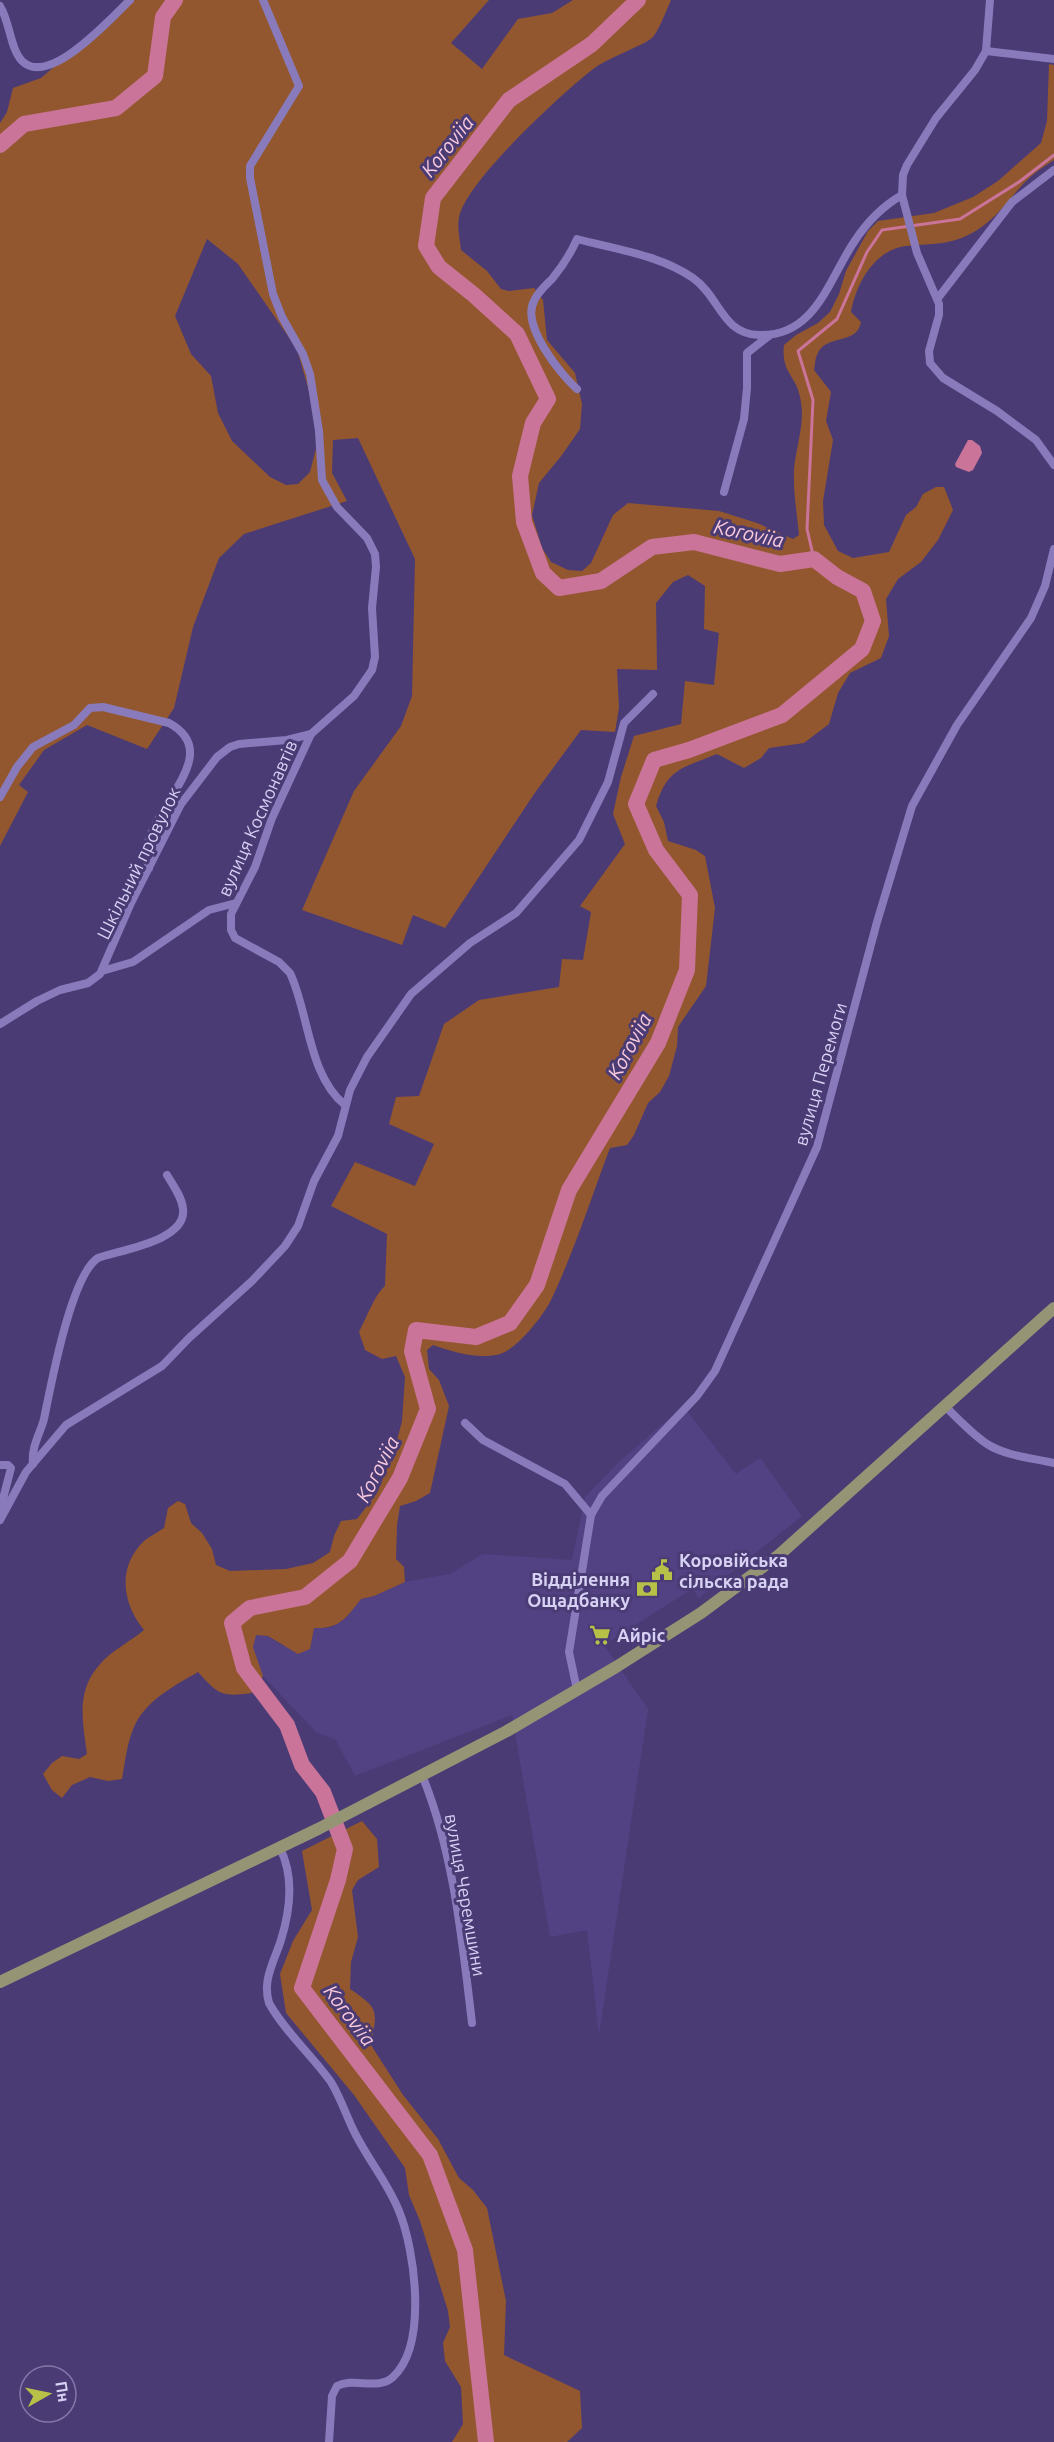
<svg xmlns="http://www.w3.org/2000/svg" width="1054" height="2442" font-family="Ubuntu,sans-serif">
  <rect width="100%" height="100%" fill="#4a3b75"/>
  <polygon fill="#524283" points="683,1406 736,1474 760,1458 802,1516 699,1598 692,1589 604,1645 648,1709 599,2035 587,1930 550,1937 512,1715 355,1776 336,1740 316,1732 263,1676 253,1647 255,1635 268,1636 281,1645 310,1649 314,1628 330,1628 345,1619 361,1599 374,1596 405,1582 450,1574 483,1554 572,1560 585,1497 619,1462"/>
  <g fill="#93572f" fill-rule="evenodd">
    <path d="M132,0h357l-38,43 31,26 36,-50 34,-6 21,-13h98c-4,9 -12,30 -18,37 -8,8 -43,20 -57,30 -30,22 -132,116 -137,151 -2,9 1,22 2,32l26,21 14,18 8,2 25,-3 9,12 4,40 28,33 7,31 -2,25 -18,26 -23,28 -7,32 10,33 9,14 17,8 14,1 9,-8 22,-48 15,-12 91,8 38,12 36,16 6,-4c-2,-21 -6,-44 -5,-65 2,-25 12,-48 6,-73 -4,-22 -19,-24 -16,-52l12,-10 22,-12 12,-11 9,-18 7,-23 22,-40 10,-10 56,-8 39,-16 25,-16 43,-38 6,-22 2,-57 5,1v95c-6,4 -13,8 -19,13 -20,16 -33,41 -55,55 -26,18 -45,15 -74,18 -32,4 -50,38 -55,66l10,10c-4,24 -36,11 -44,33 -2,4 -2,11 -3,15l17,22 -5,29 7,19 -10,61 1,24 14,26 15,7 36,-6 17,-37 10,-8 7,-13 13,-7h8l9,23 -15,30 -17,22 -23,17 -12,20 3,37 -8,22 -31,15 -12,20 -9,31 -25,19 -35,5 -8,10 -17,10 -27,-14c-34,14 -50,14 -61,52l8,16 4,19 28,9 9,6 10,52 -9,78 -28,41 -1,19 -8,30 -9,16 -12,11 -14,32 -7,10 -17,3c-19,50 -37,107 -60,154 -8,15 -33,47 -50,52 -21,6 -47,-2 -67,-9l-6,5 2,19 10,11 10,26 -19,87 -14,8 -16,5 -3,19 -1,34 8,8 1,15 -31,14 -13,3c-15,19 -21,30 -47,29l-4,21 -12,5 -30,-18 -12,-1 -3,12 10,29 -11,17c-31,4 -33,2 -54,-21 -24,14 -53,29 -64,55 -7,16 -9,35 -12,52l-14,2 -18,-4 -18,8 -10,13 -10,-8 -9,-16 9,-11 10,-7 17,3 8,-5c-5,-37 -12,-67 19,-96 11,-10 26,-18 38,-28 -22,-27 -27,-63 0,-89 6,-5 14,-9 20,-13l4,-20 10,-7 7,3 6,19 11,10 10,16 4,16 14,6 56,-2 27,-6 17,-11 4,-16 7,-15 16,-2 20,-26 17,-41 8,-31 3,-44 -9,-21 -14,3 -17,-9 -6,-18c7,-13 16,-38 26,-46l2,-52 -56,-28 24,-44 60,24 19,-42 -45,-20 7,-27 23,-1 25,-72 35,-24 80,-13 3,-28 21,1 8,-48 -11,-6 45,-62 -12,-30 8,-37 13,-41 47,-12 4,-43 29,4 5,-52 -15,-4 1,-43 -17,-11 -15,7 -17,21 1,67 -40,-1 2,39 -4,24 -34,-2 -47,64 -89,134 -32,-13 -11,30 -100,-35 52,-119 47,-65 11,-30 3,-137 -57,-121 -25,2 -1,33 15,28 -103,33 -25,24 -26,69 -19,81 -27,41 -60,-24 -43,25 -25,35 9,7 -28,54v-723l7,-11 6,-24 28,-10zM207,239l31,25 59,85 14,49 7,43 -8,31 -12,12 -12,1 -16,-8 -38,-36 -14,-28 -7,-37 -20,-22 -16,-38z"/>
    <path d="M362,1821l15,18 2,28 -21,13 -6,10 6,47 -7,25 -1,27c30,20 27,22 21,56l32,50 35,44 21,39 14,12 14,18 19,93 -2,54 76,36 2,37 -15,14h-115l11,-18 -2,-37 -16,-26 -2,-18 7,-16 -2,-16 -28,-90 -11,-26 -4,-27 -51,-73 -68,-82 -6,-39 13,-33 19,-31 -10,-59z"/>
  </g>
  <polygon fill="#ca7499" points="968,440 972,440 980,446 982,453 973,470 969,472 956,467 955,464"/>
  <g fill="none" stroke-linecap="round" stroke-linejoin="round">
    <polyline stroke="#ca7499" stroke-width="3" points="814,559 807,529 813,400 798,351 837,319 867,252 882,230 960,219 1019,182 1054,155"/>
    <g stroke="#ca7499" stroke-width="16">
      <polyline points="0,145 24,124 116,108 155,76 163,17 175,0"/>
      <polyline points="486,2442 465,2250 430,2155 302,1988 338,1880 345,1849 323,1792 302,1765 287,1725 244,1668 232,1623 250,1608 305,1597 350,1561 400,1478 428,1409 412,1351 416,1330 476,1337 510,1323 537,1285 569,1190 658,1043 687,970 690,895 656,850 636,804 654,760 689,750 782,715 862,649 873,621 863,591 837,577 814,559 780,564 694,542 652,547 601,581 559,588 543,573 524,522 520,476 533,423 548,399 517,334 474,295 439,267 426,246 433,198 509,100 592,44 638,0"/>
    </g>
    <g stroke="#897bbb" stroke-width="8">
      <path d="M263,0l36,86 -49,80v12l23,116 9,23 21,37 7,20 9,57 3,49 15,27 30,31 8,16 1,13 -4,41 3,49 -3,13 -18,26 -43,38 -39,84 -17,49 -24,47v16l4,8 44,24 11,11c19,40 18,102 55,132"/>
      <polyline points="990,0 986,51 975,70 936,118 907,165 903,175 902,195 917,253 939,304 939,315 929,351 930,363 943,378 997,411 1036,440 1054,465"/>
      <path d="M0,6c10,16 10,42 22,55 27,27 89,-43 108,-61"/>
      <polyline points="986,51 1054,59"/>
      <polyline points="938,298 1012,202 1054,170"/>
      <path d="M577,389c-17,-15 -56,-64 -43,-88 4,-9 11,-15 18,-22 9,-11 19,-26 25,-40 38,10 83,16 116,39 27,19 29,56 66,57 56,2 69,-54 95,-93 13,-20 27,-35 48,-47"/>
      <polyline points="724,492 744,419 747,388 747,353 770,335"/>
      <path d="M0,797l17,-30 16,-20 41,-22 16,-17 13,-1 66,16c64,35 -40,97 -20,145"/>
      <polyline points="102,971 133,962 209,910 236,903"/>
      <polyline points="0,1024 37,1001 60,990 88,983 100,974 131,903 181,804 217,757 230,747 239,744 287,740 311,734"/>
      <path d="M945,1406c13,13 26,27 42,38 19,12 45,14 67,19"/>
      <polyline points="465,1423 483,1440 565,1484 591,1515"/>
      <path d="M33,1464c-2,-17 7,-30 11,-45 7,-34 27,-144 54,-161 22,-8 89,-17 85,-49 -1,-12 -10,-24 -16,-34"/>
      <polyline points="0,1465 8,1465 11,1468 4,1495 3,1510"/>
      <polyline points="0,1520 26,1472 66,1425 162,1366 189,1338 252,1281 285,1246 298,1226 314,1181 338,1136 350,1090 367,1057 411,994 470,943 516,913 579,840 608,782 624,723 653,694"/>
      <polyline points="577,1690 569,1652 591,1515 602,1496 697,1396 715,1371 817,1147 877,922 912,806 957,725 1031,618 1045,586 1054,549"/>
      <path d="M422,1775c32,78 40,165 50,248"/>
      <path d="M280,1848c14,28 10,63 1,92 -7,22 -19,40 -12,63 16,29 43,52 62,79 9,15 14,30 21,45 13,29 35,54 47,84 16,39 29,134 -6,166 -15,14 -39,0 -56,9l-5,10 -3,46"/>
    </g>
    <polyline stroke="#959474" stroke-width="12" points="0,1982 318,1829 507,1731 616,1667 701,1613 779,1555 1054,1308"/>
  </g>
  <defs>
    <symbol id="civic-bare" viewBox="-9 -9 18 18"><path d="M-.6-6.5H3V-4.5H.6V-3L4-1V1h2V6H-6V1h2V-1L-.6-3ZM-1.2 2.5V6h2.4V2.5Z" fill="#b8c147" stroke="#4a3b75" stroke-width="2.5" paint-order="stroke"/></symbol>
    <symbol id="bank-bare" viewBox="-9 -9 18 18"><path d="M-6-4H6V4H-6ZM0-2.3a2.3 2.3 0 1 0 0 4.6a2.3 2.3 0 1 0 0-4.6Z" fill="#b8c147" stroke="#4a3b75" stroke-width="2.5" paint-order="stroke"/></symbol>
    <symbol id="supermarket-bare" viewBox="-9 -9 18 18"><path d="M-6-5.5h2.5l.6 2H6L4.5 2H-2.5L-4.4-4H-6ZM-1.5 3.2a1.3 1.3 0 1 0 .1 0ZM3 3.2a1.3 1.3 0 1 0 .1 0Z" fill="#b8c147" stroke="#4a3b75" stroke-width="2.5" paint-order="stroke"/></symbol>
  </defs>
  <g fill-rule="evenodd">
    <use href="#civic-bare" x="647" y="1555" width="30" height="30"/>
    <use href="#bank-bare" x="632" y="1574" width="30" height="30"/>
    <use href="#supermarket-bare" x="585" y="1620" width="30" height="30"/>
  </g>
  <g text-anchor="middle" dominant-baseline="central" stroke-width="6" stroke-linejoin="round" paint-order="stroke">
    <g font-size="18" fill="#d7d1f4" stroke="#4a3b75">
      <text transform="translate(257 818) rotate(-66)">вулиця Космонавтів</text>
      <text transform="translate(138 863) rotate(-64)">Шкільний провулок</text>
      <text transform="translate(820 1074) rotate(-74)">вулиця Перемоги</text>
      <text transform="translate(466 1895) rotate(80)">вулиця Черемшини</text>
    </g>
    <g font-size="18" font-weight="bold" fill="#d7d1f4" stroke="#4a3b75" text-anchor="start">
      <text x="679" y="1560">Коровійська<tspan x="679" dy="21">сільска рада</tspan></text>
      <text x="630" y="1579" text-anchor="end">Відділення<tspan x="630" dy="21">Ощадбанку</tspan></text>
      <text x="617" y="1635">Айріс</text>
    </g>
    <g font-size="20" font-style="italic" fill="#facadd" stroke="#4a3b75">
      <text transform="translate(447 146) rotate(-52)">Koroviia</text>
      <text transform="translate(749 533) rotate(12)">Koroviia</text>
      <text transform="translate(629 1046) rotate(-62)">Koroviia</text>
      <text transform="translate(377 1469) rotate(-63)">Koroviia</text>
      <text transform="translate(350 2015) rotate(53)">Koroviia</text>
    </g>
  </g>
  <g transform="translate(48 2394) rotate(81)"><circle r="28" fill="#4a3b75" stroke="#8277a8" stroke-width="1.5"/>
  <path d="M0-4.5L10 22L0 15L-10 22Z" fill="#b8c147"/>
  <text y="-9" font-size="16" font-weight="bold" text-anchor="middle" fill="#d7d1f4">Пн</text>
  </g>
</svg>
